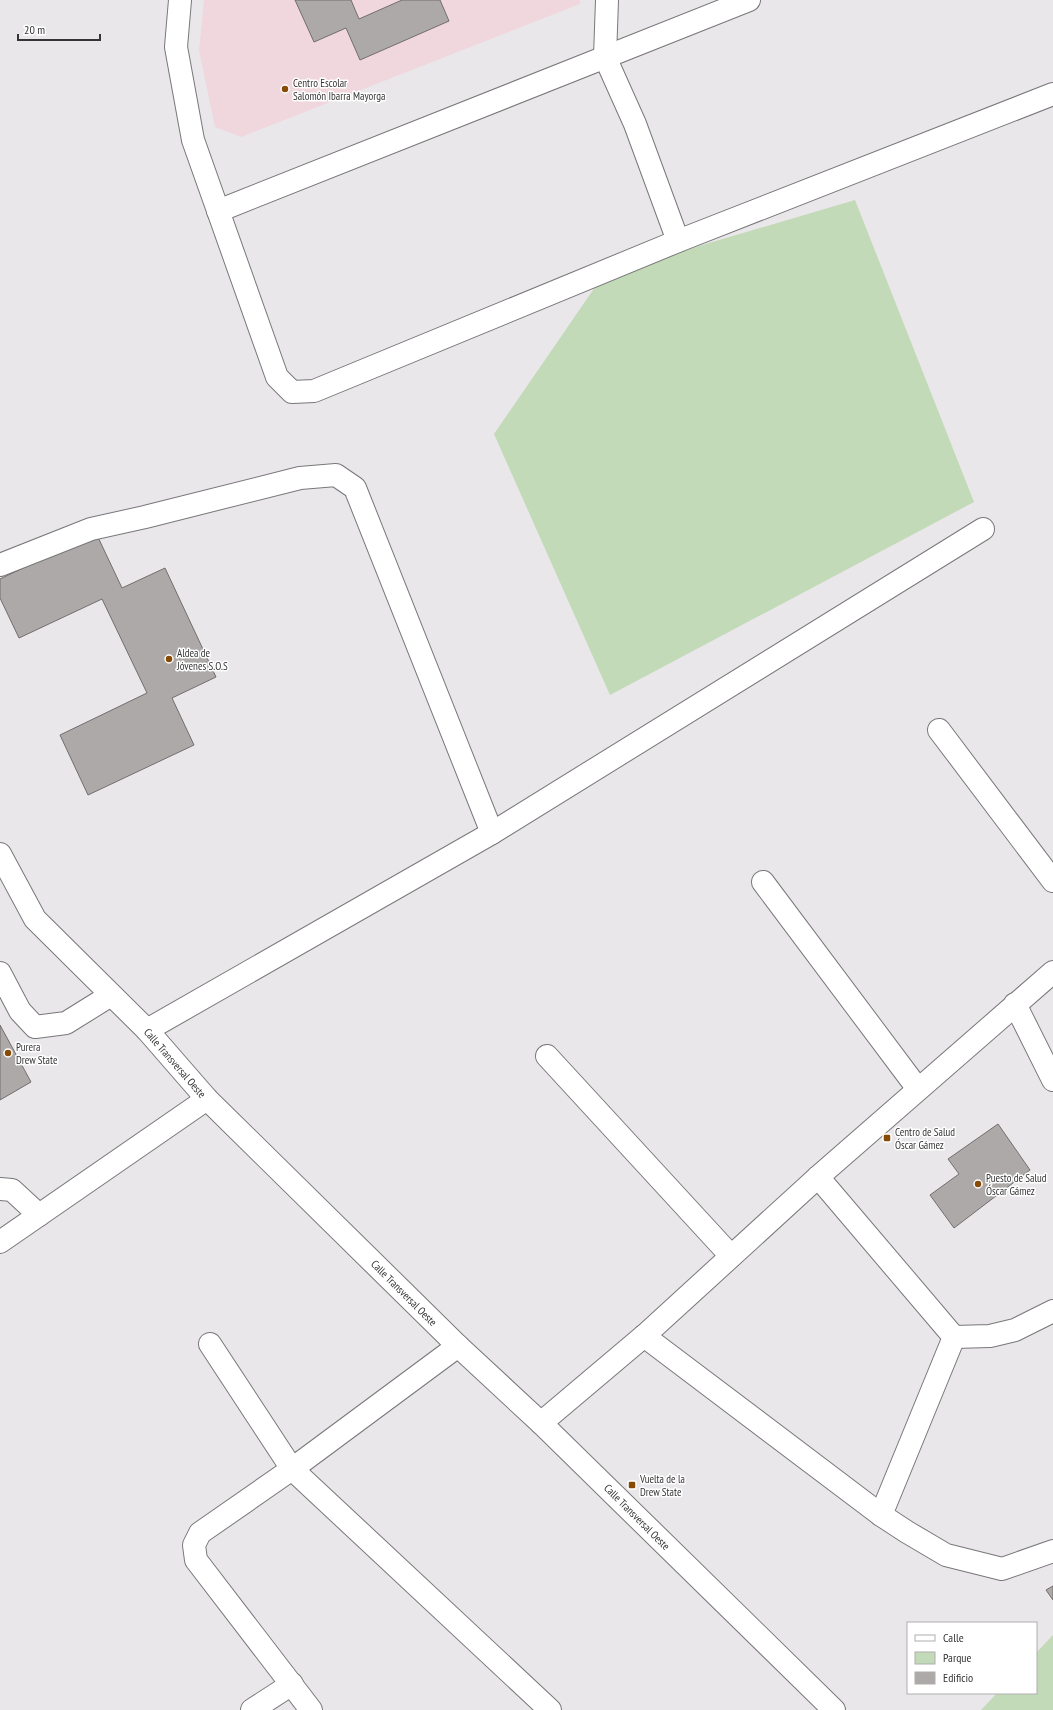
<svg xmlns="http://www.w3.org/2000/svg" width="1053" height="1710" font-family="'PT Sans Narrow',sans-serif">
  <rect width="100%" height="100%" fill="#e9e7ea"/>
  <polygon fill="#f0d7dd" points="204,0 580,0 580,4 241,137 215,127 199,51"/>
  <g fill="#c2dab7">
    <polygon points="855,200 974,502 610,695 494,434 604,274"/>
    <polygon points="1053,1635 1053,1710 981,1710 997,1693 1036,1693 1036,1653"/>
  </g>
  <g fill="#ada9a8" stroke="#716e6d">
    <polygon points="295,0 351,0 359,19 402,0 440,0 449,21 360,60 346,28 314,42"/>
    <polygon points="96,533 122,588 165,568 216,677 172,698 194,745 88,795 60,735 147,693 102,599 19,638 0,598 0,579"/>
    <polygon points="0,1025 31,1082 0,1100"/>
    <polygon points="998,1124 1030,1170 954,1228 930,1195 959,1174 948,1159"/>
    <polygon points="1053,1586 1053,1600 1046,1590"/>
  </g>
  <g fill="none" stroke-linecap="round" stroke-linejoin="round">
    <defs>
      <g id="minor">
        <polyline points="180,0 176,47 193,140 277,377 292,392 314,391 678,241 1053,94"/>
        <polyline points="607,0 605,57 635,124 678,241"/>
        <polyline points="218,211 749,0"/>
        <polyline points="0,565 91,529 145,517 300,478 336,475 355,488 492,833 147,1030"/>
        <polyline points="939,730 1053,881"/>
        <polyline points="492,833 983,529"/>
        <polyline points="0,854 35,919 147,1030 207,1099 458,1346 541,1423 834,1710"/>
        <polyline points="763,882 918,1089"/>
        <polyline points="0,973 20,1011 35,1027 66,1023 111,995"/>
        <polyline points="1015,1004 1053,1080"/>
        <polyline points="547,1056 731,1256"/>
        <polyline points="818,1177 954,1337 990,1336 1015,1330 1053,1311"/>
        <polyline points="0,1189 12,1190 39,1215"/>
        <polyline points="0,1242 207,1099"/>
        <polyline points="644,1336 881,1515 907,1532 946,1555 1002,1569 1053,1551"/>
        <polyline points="210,1344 292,1469 550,1710"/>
        <polyline points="541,1423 644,1336 818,1177 1053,972"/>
        <polyline points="881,1515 954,1337"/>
        <polyline points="252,1710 292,1684"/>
        <polyline points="311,1710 196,1560 194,1545 200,1533 292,1469 458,1346"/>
      </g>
    </defs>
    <use href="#minor" stroke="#79777a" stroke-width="24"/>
    <use href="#minor" stroke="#fff" stroke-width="22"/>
  </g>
  <g fill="#874b05" stroke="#fff" stroke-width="1.5">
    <circle cx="285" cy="89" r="4"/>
    <circle cx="169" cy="659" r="4"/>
    <circle cx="8" cy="1053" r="4"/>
    <rect x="883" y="1134" width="8" height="8" rx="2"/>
    <circle cx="978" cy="1184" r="4"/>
    <rect x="628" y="1481" width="8" height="8" rx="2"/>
  </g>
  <g text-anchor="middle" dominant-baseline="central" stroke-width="3" stroke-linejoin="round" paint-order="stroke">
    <g font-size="11" fill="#363536" stroke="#fff" text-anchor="start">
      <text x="293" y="83">Centro Escolar<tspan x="293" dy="13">Salomón Ibarra Mayorga</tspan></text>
      <text x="177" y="653">Aldea de<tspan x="177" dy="13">Jóvenes S.O.S</tspan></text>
      <text x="16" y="1047">Purera<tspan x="16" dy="13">Drew State</tspan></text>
      <text x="895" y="1132">Centro de Salud<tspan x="895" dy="13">Óscar Gámez</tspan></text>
      <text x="986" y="1178">Puesto de Salud<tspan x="986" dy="13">Óscar Gámez</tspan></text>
      <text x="640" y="1479">Vuelta de la<tspan x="640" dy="13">Drew State</tspan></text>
    </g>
    <g font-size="11" fill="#363536" stroke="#fff">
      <text transform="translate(175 1063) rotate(49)">Calle Transversal Oeste</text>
      <text transform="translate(404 1293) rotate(45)">Calle Transversal Oeste</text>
      <text transform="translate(637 1517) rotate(45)">Calle Transversal Oeste</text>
    </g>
  </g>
  <rect x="907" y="1622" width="130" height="72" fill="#ffffff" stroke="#afaeaf"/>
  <rect x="915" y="1635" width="20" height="6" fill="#ffffff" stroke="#afaeaf"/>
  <text x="943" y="1642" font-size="12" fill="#363536">Calle</text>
  <rect x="915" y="1652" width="20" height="12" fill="#c2dab7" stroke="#afaeaf"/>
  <text x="943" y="1662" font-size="12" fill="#363536">Parque</text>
  <rect x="915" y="1672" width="20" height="12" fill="#ada9a8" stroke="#afaeaf"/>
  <text x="943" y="1682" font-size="12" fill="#363536">Edificio</text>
  <path d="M18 34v6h82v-6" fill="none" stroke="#363536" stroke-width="2"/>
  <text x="24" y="34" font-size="12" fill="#363536" stroke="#ffffff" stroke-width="3" paint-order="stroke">20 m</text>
</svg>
